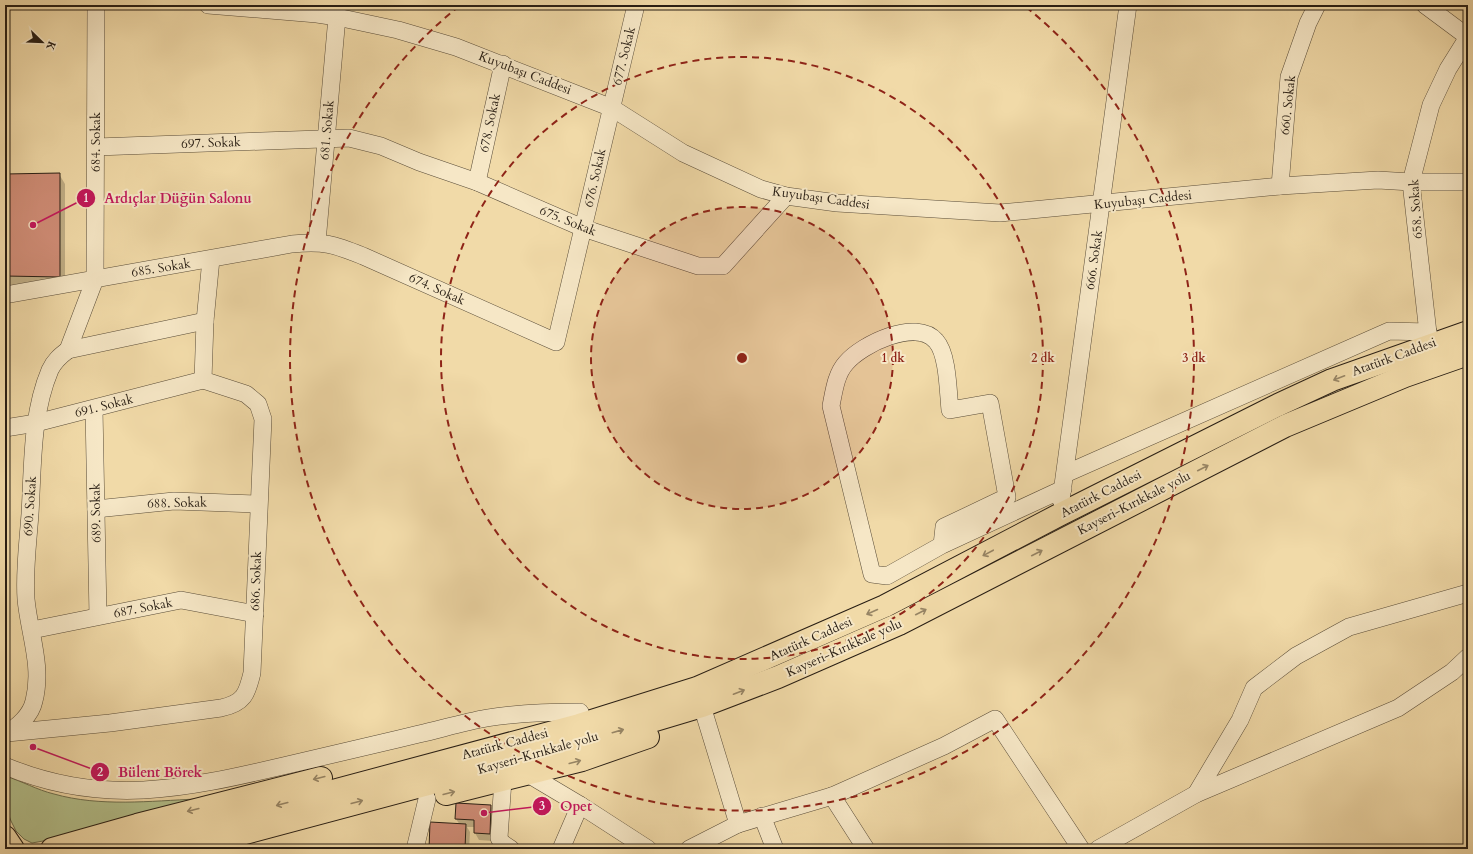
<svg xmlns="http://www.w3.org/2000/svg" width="1473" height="854" font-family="Cardo,serif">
  <rect width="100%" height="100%" fill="#f1daa8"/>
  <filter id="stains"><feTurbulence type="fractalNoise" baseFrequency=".005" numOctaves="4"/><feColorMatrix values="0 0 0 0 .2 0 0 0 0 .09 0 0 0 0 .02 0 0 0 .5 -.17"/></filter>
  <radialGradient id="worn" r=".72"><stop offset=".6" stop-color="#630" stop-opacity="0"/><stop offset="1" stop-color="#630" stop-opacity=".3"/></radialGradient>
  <path fill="#b4c18c" stroke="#6e7050" d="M5,776c17,5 32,14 49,18 46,13 96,7 143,5l-132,38 -33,6 -8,-4 -8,-8 -5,-10 -6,-16z"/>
  <g fill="#0003">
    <polygon points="59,174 65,184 65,286 5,285 5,175"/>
    <polygon points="491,806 495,814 493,841 479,840 475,833 475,827 467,827 470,832 469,849 430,849 460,825 456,819"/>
  </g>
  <g fill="#d08d77" stroke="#281e14">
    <polygon points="60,173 60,277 5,276 5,174"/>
    <polygon points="456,803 491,805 490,834 474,833 474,820 455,819"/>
    <polygon points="430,822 466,824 465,849 429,849"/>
  </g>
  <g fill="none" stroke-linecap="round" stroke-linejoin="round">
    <defs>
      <g id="minor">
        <polyline points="208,5 317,14 337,17 398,30 456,47 612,108 683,153 761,189 786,196 837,203 1000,213 1280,186 1378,180 1411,182 1468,182"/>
        <polyline points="1425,5 1468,37"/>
        <polyline points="96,147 349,138 381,146 419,162 477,182 583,228 698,266 723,266 786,196"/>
        <polyline points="477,182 503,64"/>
        <polyline points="1280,186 1289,77 1308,23 1317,5"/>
        <polyline points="317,242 337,17"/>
        <path d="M5,295l287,-51c32,-3 41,0 71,12l193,86 80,-337"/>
        <polyline points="1429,342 1411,182 1431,105 1448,69 1468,37"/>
        <polyline points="68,350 205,321"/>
        <polyline points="94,409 98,616"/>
        <polyline points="5,428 36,423 203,380"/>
        <polyline points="1065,474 1389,331 1428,332"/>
        <polyline points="1061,500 1128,5"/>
        <polyline points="96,509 174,501 258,504"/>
        <path d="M942,545l2,-18 63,-30 -17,-94 -40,7c-2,-18 -2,-56 -14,-69 -20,-23 -74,3 -90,22 -10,11 -12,28 -15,43l41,168 15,2 55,-31 121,-56"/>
        <polyline points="32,630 181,600 255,614"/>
        <polyline points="702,706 738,824 832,796 944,746 995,719 1081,849"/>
        <path d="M7,733l103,-10 111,-15c23,-5 26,-14 31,-35l11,-254 -5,-15 -12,-10 -43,-14 2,-59 6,-62"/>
        <path d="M5,734c13,-7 26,-19 29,-33 9,-35 -5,-68 -8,-102 -2,-28 2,-57 4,-85 3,-48 1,-99 20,-144 4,-9 10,-14 18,-20l27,-71 1,-274"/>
        <path d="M5,766c98,41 179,23 278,0 46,-11 91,-21 136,-32 22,-5 45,-12 68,-16 30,-5 62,-6 93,-6"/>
        <polyline points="528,774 580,805 648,849"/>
        <polyline points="503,780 499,838 502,843 511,849"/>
        <polyline points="1196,794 1240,720 1254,688 1296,656 1349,627 1468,593"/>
        <polyline points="832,796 866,849"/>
        <polyline points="762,816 775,849"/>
        <polyline points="415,849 427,799"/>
        <polyline points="561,849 580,805"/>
        <polyline points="689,849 738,824"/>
        <polyline points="1098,849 1196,794 1398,708 1452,672 1468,657"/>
      </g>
      <polyline id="major" points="5,837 13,849"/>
      <g id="highway">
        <polyline points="446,794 582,760 648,737"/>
        <polyline points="52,849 137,825 321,778"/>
        <polyline points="117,849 579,725 697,688 885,606 1059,515 1278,405 1332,380 1468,332"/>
        <polyline points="185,849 555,750 702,706 778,677 899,624 1285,426 1405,376 1468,354"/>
      </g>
    </defs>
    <use href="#minor" stroke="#5a4d39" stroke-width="18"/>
    <use href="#major" stroke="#281e14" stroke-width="24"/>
    <use href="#highway" stroke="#281e14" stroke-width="24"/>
    <use href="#minor" stroke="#f6e7c6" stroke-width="17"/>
    <use href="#major" stroke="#f1daa8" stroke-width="22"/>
    <use href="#highway" stroke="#f1daa8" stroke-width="22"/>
  </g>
  <defs><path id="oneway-shaft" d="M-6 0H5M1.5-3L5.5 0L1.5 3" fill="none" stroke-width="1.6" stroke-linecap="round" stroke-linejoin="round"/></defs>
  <g stroke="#978565">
    <use href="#oneway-shaft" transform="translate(1339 378) rotate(159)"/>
    <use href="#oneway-shaft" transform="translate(1203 468) rotate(-27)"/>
    <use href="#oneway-shaft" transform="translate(988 553) rotate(152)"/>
    <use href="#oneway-shaft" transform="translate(1037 553) rotate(-27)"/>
    <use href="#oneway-shaft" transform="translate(872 612) rotate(156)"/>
    <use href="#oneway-shaft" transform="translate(921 612) rotate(-27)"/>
    <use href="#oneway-shaft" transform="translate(739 692) rotate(-21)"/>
    <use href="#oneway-shaft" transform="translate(618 731) rotate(-16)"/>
    <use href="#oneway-shaft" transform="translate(575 762) rotate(-15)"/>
    <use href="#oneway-shaft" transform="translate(319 778) rotate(166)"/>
    <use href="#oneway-shaft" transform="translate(449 793) rotate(-14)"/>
    <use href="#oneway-shaft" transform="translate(357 802) rotate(-15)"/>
    <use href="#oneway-shaft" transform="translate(282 804) rotate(165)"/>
    <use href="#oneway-shaft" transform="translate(193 810) rotate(166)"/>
  </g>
  <circle cx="742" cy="358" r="151" fill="#8f2418" fill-opacity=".12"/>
  <g fill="none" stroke="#8f2418" stroke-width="2" stroke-dasharray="7 5">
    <circle cx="742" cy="358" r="151"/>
    <circle cx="742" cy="358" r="301"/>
    <path d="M1026 7A452 452 0 1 1 458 7"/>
  </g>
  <g text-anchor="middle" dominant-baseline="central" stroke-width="4" stroke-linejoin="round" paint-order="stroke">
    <g font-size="13" fill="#281e14" stroke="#f6e7c6">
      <text transform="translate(624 56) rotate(-76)">677. Sokak</text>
      <text transform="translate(525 73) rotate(21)">Kuyubaşı Caddesi</text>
      <text transform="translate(1288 105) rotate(-84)">660. Sokak</text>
      <text transform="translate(490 123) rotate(-78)">678. Sokak</text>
      <text transform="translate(327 130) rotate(-85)">681. Sokak</text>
      <text transform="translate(96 142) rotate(-90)">684. Sokak</text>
      <text transform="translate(211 143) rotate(-2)">697. Sokak</text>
      <text transform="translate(595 178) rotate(-77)">676. Sokak</text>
      <text transform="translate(821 198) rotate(8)">Kuyubaşı Caddesi</text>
      <text transform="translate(1143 200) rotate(-6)">Kuyubaşı Caddesi</text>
      <text transform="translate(1416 209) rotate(-94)">658. Sokak</text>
      <text transform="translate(568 221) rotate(22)">675. Sokak</text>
      <text transform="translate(1094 260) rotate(-82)">666. Sokak</text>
      <text transform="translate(161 268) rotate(-9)">685. Sokak</text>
      <text transform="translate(437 289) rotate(24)">674. Sokak</text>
      <text transform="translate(1394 357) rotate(-20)">Atatürk Caddesi</text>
      <text transform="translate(104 406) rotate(-14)">691. Sokak</text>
      <text transform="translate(1101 494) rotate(-27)">Atatürk Caddesi</text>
      <text transform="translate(177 503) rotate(-1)">688. Sokak</text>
      <text transform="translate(1134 503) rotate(-27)">Kayseri-Kırıkkale yolu</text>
      <text transform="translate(30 506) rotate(-86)">690. Sokak</text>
      <text transform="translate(96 513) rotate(-91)">689. Sokak</text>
      <text transform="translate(256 581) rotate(-88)">686. Sokak</text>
      <text transform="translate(143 608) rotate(-11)">687. Sokak</text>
      <text transform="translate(811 639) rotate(-24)">Atatürk Caddesi</text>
      <text transform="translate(844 648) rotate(-24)">Kayseri-Kırıkkale yolu</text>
      <text transform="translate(505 744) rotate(-15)">Atatürk Caddesi</text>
      <text transform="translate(538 753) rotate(-16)">Kayseri-Kırıkkale yolu</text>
    </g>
  </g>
  <circle cx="742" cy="358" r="6" fill="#8f2418" stroke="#f6e7c6" stroke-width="2"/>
  <g font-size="12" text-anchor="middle" font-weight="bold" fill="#8f2418" stroke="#f6e7c6" stroke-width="4" stroke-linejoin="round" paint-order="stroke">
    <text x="893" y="362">1 dk</text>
    <text x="1043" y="362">2 dk</text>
    <text x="1194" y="362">3 dk</text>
  </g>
  <path fill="none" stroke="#c2185b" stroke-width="1.5" d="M33 225L86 198M33 747L100 772M484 813L542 806"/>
  <g fill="#c2185b" stroke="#f6e7c6" stroke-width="1.5">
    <circle cx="33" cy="225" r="4"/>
    <circle cx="33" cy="747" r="4"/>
    <circle cx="484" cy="813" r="4"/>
    <circle cx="86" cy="198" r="10"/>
    <circle cx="100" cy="772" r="10"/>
    <circle cx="542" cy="806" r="10"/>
  </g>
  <g font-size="12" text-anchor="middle" font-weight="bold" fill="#fff">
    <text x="86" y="202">1</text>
    <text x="100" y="776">2</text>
    <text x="542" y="810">3</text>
  </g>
  <g font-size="14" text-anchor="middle" font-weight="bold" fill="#c2185b" stroke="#f6e7c6" stroke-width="4" stroke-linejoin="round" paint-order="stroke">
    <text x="178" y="203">Ardıçlar Düğün Salonu</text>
    <text x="160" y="777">Bülent Börek</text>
    <text x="576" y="811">Opet</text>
  </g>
  <rect width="1473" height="854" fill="none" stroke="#f1daa8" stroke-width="20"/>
  <rect x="6" y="6" width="1461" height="842" fill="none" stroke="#281e14" stroke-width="2"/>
  <rect x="10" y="10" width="1453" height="834" fill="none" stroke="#281e14"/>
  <g transform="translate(42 42) rotate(113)" stroke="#f6e7c6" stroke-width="3" paint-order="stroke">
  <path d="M0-3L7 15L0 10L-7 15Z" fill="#281e14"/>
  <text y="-6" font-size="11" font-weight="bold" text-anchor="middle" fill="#281e14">K</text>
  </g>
  <rect width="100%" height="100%" filter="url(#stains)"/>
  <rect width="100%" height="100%" fill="url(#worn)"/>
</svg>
